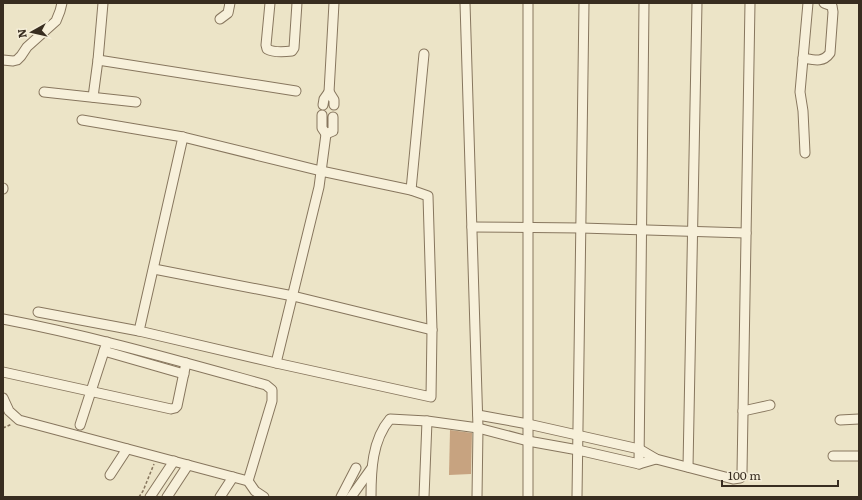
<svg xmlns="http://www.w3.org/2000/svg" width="862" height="500" font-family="Literata,serif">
  <rect width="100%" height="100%" fill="#ece4c7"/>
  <polygon fill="#c7a380" points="450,430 472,433 471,474 449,475"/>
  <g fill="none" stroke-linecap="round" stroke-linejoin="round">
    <defs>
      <g id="minor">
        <path d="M270,3l-4,42 1,4c7,4 17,3 25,2l2,-3 3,-45"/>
        <polyline points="465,3 478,428 477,497"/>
        <polyline points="220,19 228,13 230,3"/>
        <path d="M803,58c11,2 20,5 27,-5l3,-41 -1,-6 -8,-3"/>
        <polyline points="3,60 13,61 17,60 21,56 27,47 56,21 60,11 62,3"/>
        <polyline points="98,60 296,91"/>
        <polyline points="44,92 136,102"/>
        <polyline points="329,92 334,3"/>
        <polyline points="93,97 98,60 103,3"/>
        <polyline points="323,105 324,99 329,92 334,100 334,105"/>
        <polyline points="322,115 322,128 326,134 333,131 333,117"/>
        <polyline points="82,120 183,137"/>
        <polygon points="183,137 321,171 411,190 428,196 432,330 431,397 276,363 139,331"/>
        <polyline points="805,153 803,111 800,92 808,3"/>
        <polyline points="3,188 3,189"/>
        <polyline points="411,190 424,54"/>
        <polyline points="472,227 581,228 746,233"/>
        <polyline points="154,269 293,296 432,330"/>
        <polyline points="38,312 139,331"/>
        <path d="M3,319c89,17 176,42 263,66l6,5v11l-24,80"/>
        <polyline points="104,351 184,374"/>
        <polyline points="276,363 319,187 326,134"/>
        <polyline points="3,372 171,409 175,408 177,406 186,363"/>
        <polyline points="3,398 9,411 19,420 248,481 255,491 264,497"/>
        <polyline points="743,411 770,405"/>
        <polyline points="478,415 528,424 639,449 656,459 733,479 740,478 742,472 750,3"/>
        <polyline points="840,420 859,419"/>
        <polyline points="80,425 107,342"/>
        <polyline points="833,456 859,456"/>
        <polyline points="639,464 644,3"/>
        <polyline points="688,467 697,3"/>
        <polyline points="110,475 127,449"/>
        <polyline points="150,497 174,461"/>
        <polyline points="167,497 188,465"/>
        <polyline points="220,497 233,477"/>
        <polyline points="341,497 356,468"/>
        <polyline points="351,497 371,469"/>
        <path d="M371,497c0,-26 1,-57 19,-78l37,2 51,7 50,13 50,9 61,14 17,-5"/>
        <polyline points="424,497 427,421"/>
        <polyline points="528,497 528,3"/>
        <polyline points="577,497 584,3"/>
      </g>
    </defs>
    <use href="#minor" stroke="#87765e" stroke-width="11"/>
    <g stroke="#87765e" stroke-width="1.5" stroke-dasharray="3 2" stroke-linecap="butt">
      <polyline points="3,428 12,424"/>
      <polyline points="139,497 143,491 154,464"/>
    </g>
    <use href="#minor" stroke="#f7f0da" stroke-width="9"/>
  </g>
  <rect width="862" height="500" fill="none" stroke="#382d20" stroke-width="8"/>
  <g transform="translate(32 32) rotate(262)" stroke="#f4edd7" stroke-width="3" paint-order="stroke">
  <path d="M0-3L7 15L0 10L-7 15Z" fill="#382d20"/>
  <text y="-6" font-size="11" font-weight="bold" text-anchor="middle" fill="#382d20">N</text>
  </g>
  <path d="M722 480v6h116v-6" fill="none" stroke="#382d20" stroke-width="2"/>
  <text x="728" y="480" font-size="12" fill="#382d20" stroke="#f4edd7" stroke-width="3" paint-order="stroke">100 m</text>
</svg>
